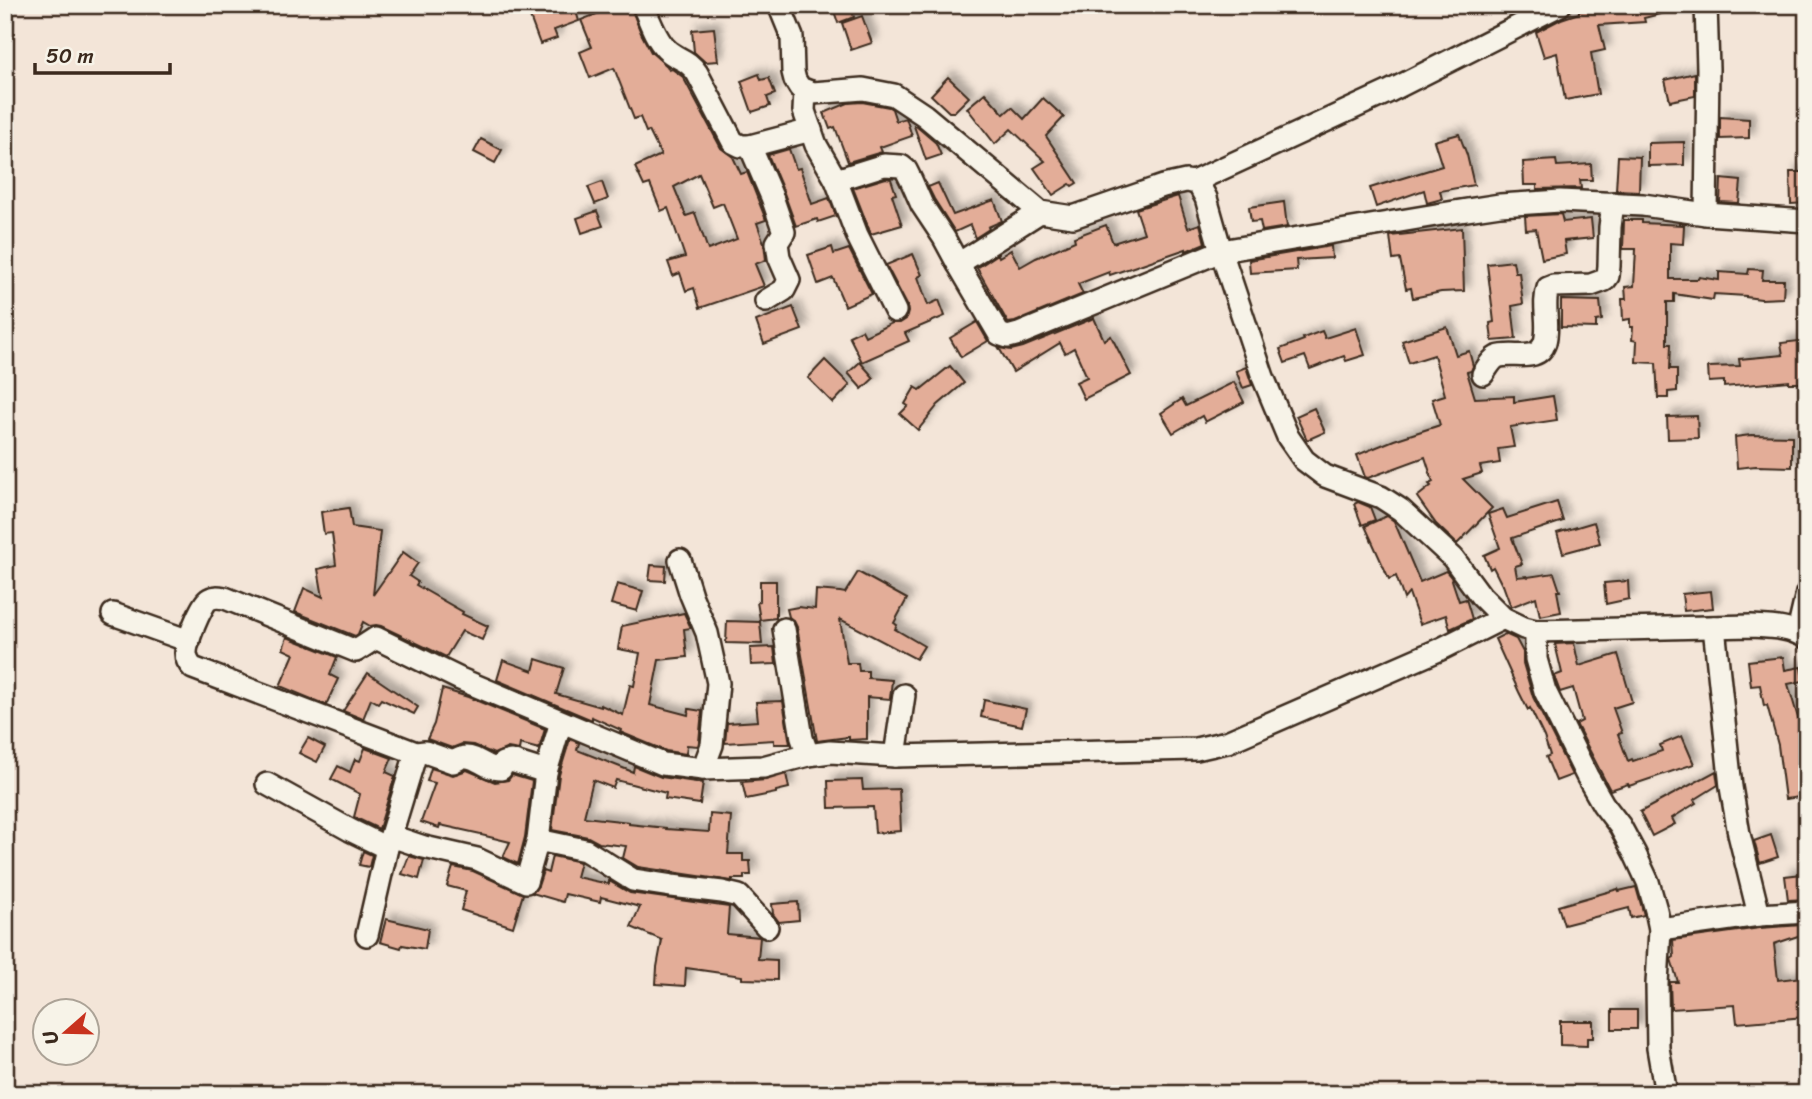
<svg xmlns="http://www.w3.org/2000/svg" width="1812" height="1099" font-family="Sriracha,sans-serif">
  <defs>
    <filter id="shadow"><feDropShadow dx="6" dy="-6" stdDeviation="3.5" flood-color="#0004"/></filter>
  </defs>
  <rect width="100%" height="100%" fill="#f3e5d8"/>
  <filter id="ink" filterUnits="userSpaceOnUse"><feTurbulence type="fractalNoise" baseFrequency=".0143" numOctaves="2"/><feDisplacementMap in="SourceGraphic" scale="14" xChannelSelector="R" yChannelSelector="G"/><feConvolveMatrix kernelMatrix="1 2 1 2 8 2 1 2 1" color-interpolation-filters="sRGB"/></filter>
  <g filter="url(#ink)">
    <g fill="#e3ad98" stroke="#3b2a1e" stroke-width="2" fill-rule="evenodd" filter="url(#shadow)">
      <polygon points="564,5 574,5 579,21 554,30 557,38 540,44 530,17"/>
      <path d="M609,5h21l11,28 10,19 16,14 2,4 3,-1 11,8 38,71 12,9 8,17 6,-2 19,48 -9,3 7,20 2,17 -11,4 9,22 -64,22 -6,-20 -8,3 -6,-18 -7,3 -5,-14 17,-5 -17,-49 -7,3 -11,-27 -6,2 -9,-19 26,-12 -12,-24 -3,1 -6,-15 -6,2 -20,-51 -24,10 -10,-26 12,-5 -11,-27 29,-11zM699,174l14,33 10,-4 14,36 -29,11 -13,-37 -9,3 -12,-29z"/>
      <polygon points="832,5 850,5 854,17 838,23"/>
      <polygon points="1625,5 1675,5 1676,10 1644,18 1645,22 1599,25 1605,50 1591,53 1598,94 1565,100 1557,53 1544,57 1536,32 1561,19 1579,13 1579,11 1596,7"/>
      <polygon points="862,16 872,43 851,50 842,23"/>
      <polygon points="714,28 718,61 705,62 694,52 692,30"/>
      <polygon points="1695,73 1695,96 1670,101 1665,80"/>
      <polygon points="759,74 761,80 769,78 775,94 767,97 770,106 752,112 741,81"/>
      <polygon points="948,77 969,97 954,112 949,112 931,95"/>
      <polygon points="985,93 1004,114 1012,107 1024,119 1043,98 1064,117 1046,136 1077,183 1072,186 1070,184 1053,195 1034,168 1045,161 1011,129 995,144 967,108"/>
      <polygon points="862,102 889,107 892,109 896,121 906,118 912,136 880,147 882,152 848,162 835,127 830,129 824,113 848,103"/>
      <polygon points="1720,117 1749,119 1749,138 1720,139"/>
      <polygon points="914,126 916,126 936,143 941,155 926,160"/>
      <polygon points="1459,134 1467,155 1474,185 1440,191 1442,199 1427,203 1424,190 1376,207 1370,188 1442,166 1434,141"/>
      <polygon points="481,139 502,150 495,163 474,152"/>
      <polygon points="1684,142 1684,165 1648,166 1648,143"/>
      <polygon points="789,149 796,169 800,168 812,204 829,198 836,216 818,222 817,219 796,226 784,193 768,155"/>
      <polygon points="1618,156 1640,157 1639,191 1616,190"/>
      <polygon points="1556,160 1557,166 1591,164 1592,180 1580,180 1581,188 1537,189 1537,185 1524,185 1523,162"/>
      <polygon points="1790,172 1807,172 1807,203 1791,204"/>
      <polygon points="886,178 891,179 896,194 892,195 902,225 871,234 853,188"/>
      <polygon points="1721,179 1741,181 1739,203 1720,202"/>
      <polygon points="602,182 608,199 595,204 588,187"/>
      <polygon points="938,183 953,215 994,200 1002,221 988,227 989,229 975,238 970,225 955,232 934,199 928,187"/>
      <polygon points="1178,196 1188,228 1200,224 1205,243 1186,251 1186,249 1110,275 1109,272 1078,284 1083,294 1015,322 1008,323 977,268 998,254 999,257 1011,250 1020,267 1036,258 1075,241 1074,237 1106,225 1113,243 1144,233 1136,209"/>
      <polygon points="1284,202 1287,227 1262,231 1260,221 1251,222 1249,207"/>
      <polygon points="597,211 603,226 582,233 577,218"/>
      <polygon points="1561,214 1563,222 1591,219 1593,238 1564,241 1566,254 1542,259 1536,229 1526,230 1525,216"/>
      <polygon points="1624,220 1642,220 1642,223 1684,225 1683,244 1670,243 1670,279 1698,279 1699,277 1719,280 1719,272 1748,274 1749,269 1763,270 1762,280 1784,280 1783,298 1761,299 1746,297 1746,296 1714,294 1713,300 1674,294 1674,302 1667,302 1667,344 1671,344 1670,369 1677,369 1677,391 1668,392 1668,398 1658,398 1656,363 1636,362 1637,341 1632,340 1633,327 1630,327 1630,319 1623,320 1622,299 1626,299 1625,287 1634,286 1636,249 1623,249"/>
      <polygon points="1462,228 1464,291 1441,292 1413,298 1411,288 1406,289 1400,259 1393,260 1390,236"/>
      <polygon points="1331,246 1332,258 1296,260 1297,270 1250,273 1249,260"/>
      <polygon points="832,247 834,254 849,249 872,294 845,306 833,278 818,284 808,255"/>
      <polygon points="913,254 922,275 918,277 928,305 939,300 945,316 905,333 909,341 862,362 849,336 862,330 865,336 892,323 900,323 906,319 908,312 907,305 886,265"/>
      <polygon points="1513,261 1515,272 1519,272 1523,304 1512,306 1516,339 1492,341 1490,323 1494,322 1487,264"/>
      <polygon points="1561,300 1600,301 1602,320 1596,321 1596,328 1561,327"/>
      <polygon points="793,307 802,330 764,344 756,321"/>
      <polygon points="1094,318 1104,340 1111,336 1131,375 1084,399 1076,382 1087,377 1074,348 1065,353 1060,343 1013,372 999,348 1011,350 1023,347"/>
      <polygon points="977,322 988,341 961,357 950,338"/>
      <polygon points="1447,327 1456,355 1469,351 1473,366 1471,371 1467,372 1475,398 1514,396 1514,402 1553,396 1557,420 1510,427 1514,447 1498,449 1500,463 1480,466 1482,473 1463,479 1492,508 1457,544 1436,524 1417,497 1431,486 1429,484 1433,482 1425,457 1368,478 1365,477 1357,455 1394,440 1440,425 1432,399 1445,395 1434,355 1409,363 1402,341"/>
      <polygon points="1356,328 1365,355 1346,361 1344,356 1310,369 1305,356 1285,363 1280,349 1304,340 1303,338 1322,331 1325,338"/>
      <polygon points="1807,340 1807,383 1789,383 1789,381 1724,387 1724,381 1709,382 1708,367 1740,366 1739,359 1783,355 1781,343"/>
      <polygon points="825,360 850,385 833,403 808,378"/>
      <polygon points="860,362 874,378 862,389 848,373"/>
      <polygon points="950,366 964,383 938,405 918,430 900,414 908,406 905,404 915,387 920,390"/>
      <polygon points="1246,367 1252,385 1243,388 1236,371"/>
      <polygon points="1234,382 1244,402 1205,422 1202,416 1173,433 1161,413 1182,399 1186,406"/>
      <polygon points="1314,408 1325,432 1307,440 1296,416"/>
      <polygon points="1697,416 1698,438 1668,439 1667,417"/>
      <polygon points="1751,435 1792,436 1792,467 1756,466 1737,468 1735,437"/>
      <polygon points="1358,502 1370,507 1375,520 1362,525 1354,504"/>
      <polygon points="1557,502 1563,521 1512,538 1522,564 1515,566 1517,577 1527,576 1528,577 1554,573 1560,591 1557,591 1561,612 1540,616 1536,597 1511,607 1503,585 1502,585 1493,567 1490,569 1484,555 1500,548 1488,514 1503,509 1507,518"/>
      <polygon points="349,508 352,527 380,531 373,595 403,552 418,563 409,576 418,582 416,585 463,612 462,614 488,626 482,640 462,631 446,657 381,626 376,625 370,626 363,622 358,634 355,636 295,612 304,588 323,597 318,569 336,565 332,533 324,534 321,512"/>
      <polygon points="1387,516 1394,521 1420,582 1446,571 1451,577 1459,601 1466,599 1472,619 1450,629 1446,615 1420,624 1409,593 1404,599 1396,576 1389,579 1365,526"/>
      <polygon points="1594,522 1600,543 1563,553 1557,533"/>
      <polygon points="651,565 666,566 665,581 649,580"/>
      <polygon points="858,572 907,599 894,623 897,625 895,629 924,646 916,659 840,619 847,663 858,663 859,671 868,671 868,678 892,680 890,699 867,697 867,739 849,740 849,737 817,741 797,627 794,621 789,617 787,609 798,607 815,609 816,590 840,592 845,593"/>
      <polygon points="760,581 776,581 776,618 760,620 757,602 760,601"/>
      <polygon points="1628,581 1629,599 1606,604 1604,583"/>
      <polygon points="617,584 643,591 637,611 611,604"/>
      <polygon points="1711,591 1713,608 1684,611 1682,594"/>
      <polygon points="684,613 691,628 684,629 687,657 659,660 650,705 688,715 689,709 702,711 699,742 698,746 687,745 686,754 666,751 620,732 621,730 592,717 592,720 497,680 503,660 533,671 536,659 564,668 556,694 601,707 601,705 623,715 630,685 634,686 640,653 618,649 622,626"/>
      <polygon points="727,621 760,622 762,644 726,643"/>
      <polygon points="1505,634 1516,639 1523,652 1523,663 1533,697 1572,775 1556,781 1546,757 1550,755 1544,737 1530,708 1528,710 1519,692 1495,639"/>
      <polygon points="287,637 337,657 330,675 338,679 326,705 280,686 294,654 283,649"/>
      <polygon points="1574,643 1579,666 1618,654 1632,702 1613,708 1622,733 1618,734 1628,761 1632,759 1633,761 1662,751 1660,745 1682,736 1694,764 1629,786 1628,784 1610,790 1576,724 1582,721 1573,688 1560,692 1554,676 1562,673 1555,644"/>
      <polygon points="774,647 776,664 751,665 750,648"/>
      <polygon points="1783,657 1785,670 1801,667 1803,681 1788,684 1798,718 1803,716 1807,728 1807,796 1785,799 1778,745 1767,705 1764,706 1760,685 1751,686 1748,661"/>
      <polygon points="368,673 418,707 414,714 381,699 378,703 371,699 363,719 343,711"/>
      <polygon points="442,689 468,697 545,729 539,749 520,744 519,750 508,748 494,754 473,745 462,744 452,748 427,739 434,724"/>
      <polygon points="984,700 1026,709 1022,726 981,717"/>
      <polygon points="783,701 790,744 774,744 774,740 725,743 727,723 758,721 756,702"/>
      <polygon points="308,738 325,747 317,762 299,753"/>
      <polygon points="570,739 579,743 577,750 633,772 634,766 661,777 703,783 700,804 665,799 666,793 616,780 613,788 593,780 584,817 629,822 629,824 666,828 666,829 709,832 710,814 731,816 728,854 743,854 743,861 750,861 751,875 744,875 744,879 732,879 732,881 638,867 623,858 626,846 599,843 588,837 552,830 559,775"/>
      <polygon points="365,748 392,758 386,772 395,776 379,829 354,817 360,794 331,779 338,766 350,772 355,759 360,761"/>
      <polygon points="431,768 453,775 467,770 495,782 508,780 512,775 532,781 525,837 518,864 503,857 510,842 481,835 481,834 440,825 439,828 421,822 435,783 427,781"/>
      <polygon points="1716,771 1718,785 1694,800 1696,803 1672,818 1675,824 1652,836 1640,812"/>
      <polygon points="786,774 789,788 776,791 776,793 746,799 742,782 766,780"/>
      <polygon points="862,780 863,790 899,789 901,831 875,833 873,807 829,808 828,781"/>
      <polygon points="1771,835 1778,857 1760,863 1754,841"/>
      <polygon points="363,851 372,855 369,867 359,865"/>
      <polygon points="409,856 424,860 419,879 402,874"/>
      <polygon points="552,856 580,862 576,877 609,884 609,881 630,893 729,907 727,934 760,937 758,959 777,960 777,980 742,979 742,976 686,968 685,986 656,984 657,967 662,940 631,927 640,907 601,897 600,902 565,894 563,902 532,893 538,886 543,871 548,873"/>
      <polygon points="453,867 473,871 523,894 513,927 461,910 466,891 447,886"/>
      <polygon points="1802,874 1803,881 1807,881 1807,899 1788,900 1785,876"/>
      <polygon points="1636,887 1644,915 1631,918 1629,908 1564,925 1558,906 1618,889 1619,891"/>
      <polygon points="798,902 799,920 779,922 773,914 772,904"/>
      <polygon points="386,919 428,929 425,949 402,945 401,948 380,942"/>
      <polygon points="1802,925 1804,934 1774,944 1778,980 1802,977 1804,992 1800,993 1804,1017 1737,1023 1735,1005 1671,1009 1670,982 1678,982 1671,959 1674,957 1673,940 1760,928"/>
      <rect x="1612" y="1010" width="25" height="19"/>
      <polygon points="1560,1021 1593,1021 1593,1038 1587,1038 1587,1046 1560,1045"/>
    </g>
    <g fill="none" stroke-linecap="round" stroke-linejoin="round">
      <defs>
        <g id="minor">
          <path d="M643,5c6,14 12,33 23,44 11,11 21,9 31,24l36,69 8,4h9l61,-16"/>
          <path d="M779,5l13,32 1,35 2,8 5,8 13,5 50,-4 31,6 30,20 116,97 33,5 90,-31 23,-5 7,1 6,3 7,13 15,53 42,126 25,60 16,23 21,16 56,21 20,13 52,48 28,38 22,22 21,10 12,3 215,-5c19,1 39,1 56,12"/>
          <polyline points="1706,5 1708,69 1706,214"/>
          <polyline points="805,91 804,111 816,145 836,180 857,235 895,311"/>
          <polyline points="750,146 772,197 784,232 777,243 779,257 789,280 784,290 766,301"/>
          <polyline points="836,180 884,165 901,166 906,170 911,180 922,205 944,238 958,264 1040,212"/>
          <polyline points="1193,182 1388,92 1560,5"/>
          <polyline points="958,264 999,334 1008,337 1019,334 1221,251 1454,212 1500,205 1560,201 1643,205 1706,214 1807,221"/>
          <path d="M1483,374c4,-6 8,-14 14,-17 16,-6 41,7 48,-15 5,-18 -3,-37 3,-54l5,-2 38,-1 14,-5 3,-4 1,-10 1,-39 3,-24"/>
          <polyline points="680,560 691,595 707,633 718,683 712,745 703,769"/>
          <polyline points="113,614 189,641"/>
          <polyline points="1714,627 1731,787 1739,834 1759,915"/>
          <polyline points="784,629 802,738 808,755"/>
          <polyline points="1536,631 1536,659 1545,691 1587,776 1603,804 1620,826 1635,854 1648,882 1656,910 1660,929 1657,984 1658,1048 1666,1094"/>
          <polyline points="1798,632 1807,593"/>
          <polyline points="895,756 904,695"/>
          <path d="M546,772l-35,-11 -8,2 -2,6c-14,1 -24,-13 -36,-12 -4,0 -8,3 -12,5l-28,-10 -9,1 -223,-85c-4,-4 -7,-8 -7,-15 0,-10 15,-48 22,-53 5,-4 11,-3 17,-2l131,53 20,-13 84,41 203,85 40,5 60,-2 45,-12 22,-3 65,4 301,-7 31,-7 216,-94 60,-30"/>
          <polyline points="267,784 350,830 387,848"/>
          <polyline points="391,836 424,847 477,859 526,882 538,840 546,772 561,722"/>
          <polyline points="538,840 585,850 633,880 672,886 722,892 739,896 767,927"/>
          <polyline points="1660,929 1759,915 1807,912"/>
          <polyline points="367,935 387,848 416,753"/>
        </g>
      </defs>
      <use href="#minor" stroke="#3b2a1e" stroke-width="26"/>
      <use href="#minor" stroke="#f7f3e8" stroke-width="21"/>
    </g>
  </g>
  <rect width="1812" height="1099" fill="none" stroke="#f7f3e8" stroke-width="28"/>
  <rect x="14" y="14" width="1784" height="1071" fill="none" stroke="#3b2a1e" stroke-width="2.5" filter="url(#ink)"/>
  <g transform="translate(66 1032) rotate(250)"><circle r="33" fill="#f7f3e8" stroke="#aca397" stroke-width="2"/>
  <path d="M0-5L12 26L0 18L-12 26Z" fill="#c8321e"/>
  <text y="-10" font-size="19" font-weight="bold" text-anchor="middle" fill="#3b2a1e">U</text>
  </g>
  <path d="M35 63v10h135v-10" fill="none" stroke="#3b2a1e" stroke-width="3.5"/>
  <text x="46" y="63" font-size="21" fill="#3b2a1e" stroke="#f7f3e8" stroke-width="5" paint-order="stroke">50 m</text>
</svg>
